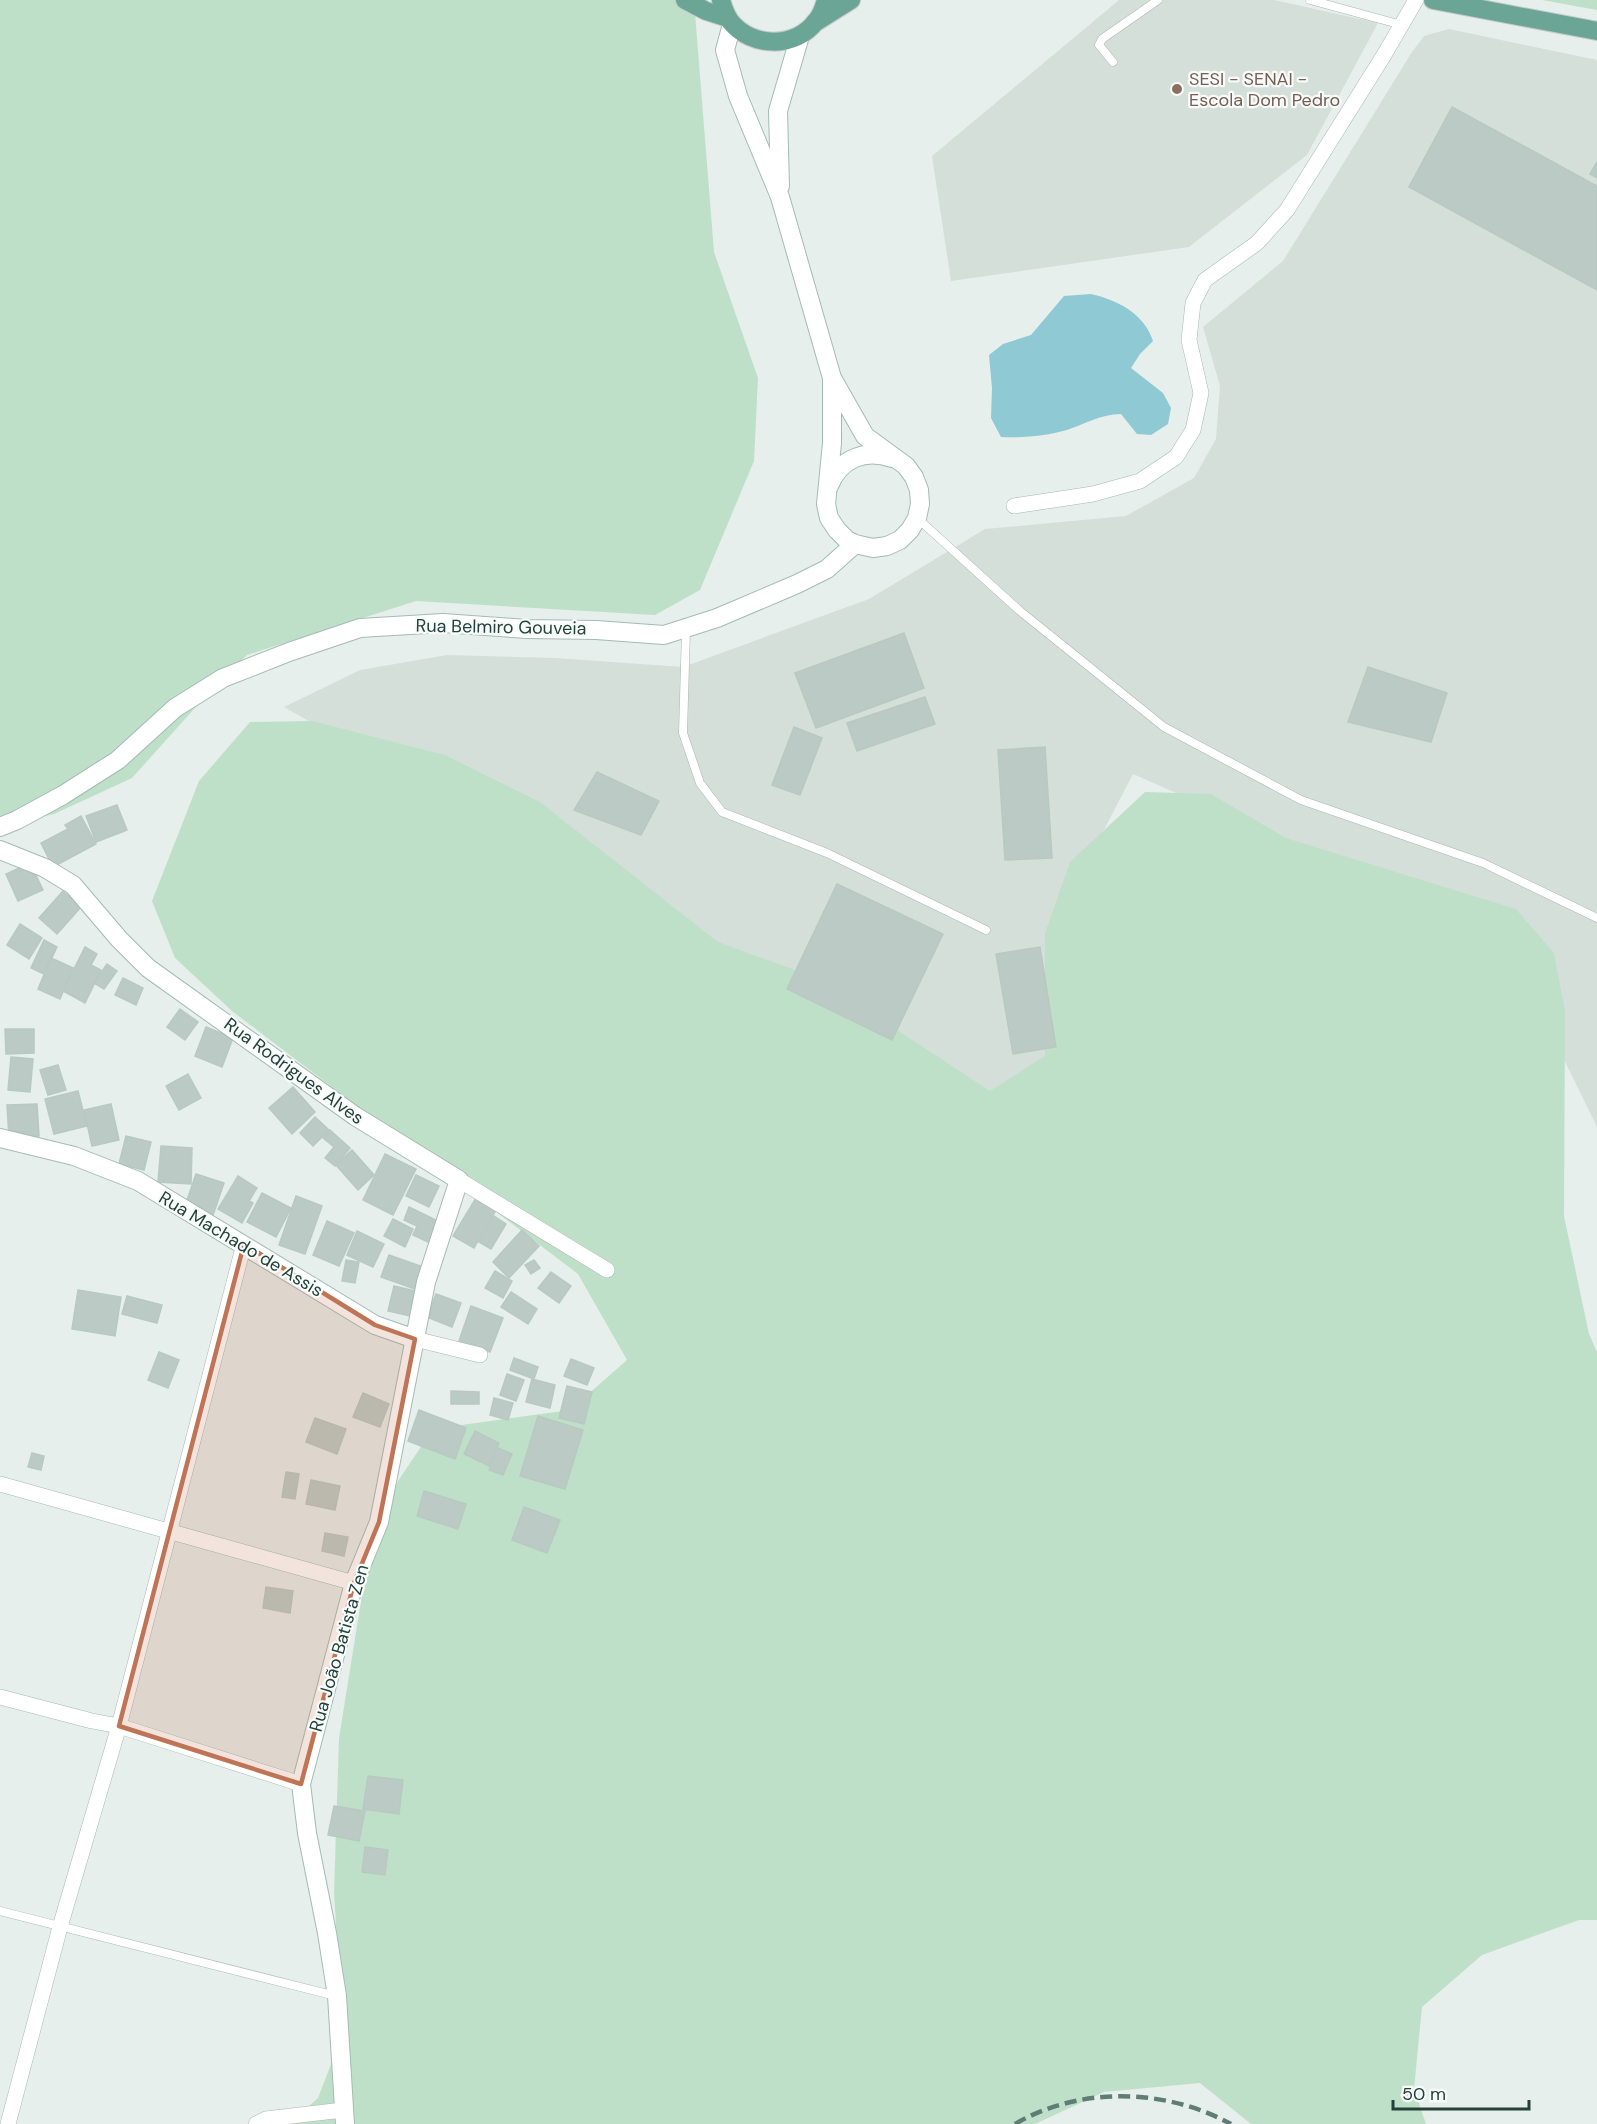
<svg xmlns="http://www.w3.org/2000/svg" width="1597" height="2124" font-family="'DM Sans',sans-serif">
  <rect width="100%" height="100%" fill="#e6efeb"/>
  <g fill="#d4dfda">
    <polygon points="1119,0 1274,0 1378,23 1307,155 1189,247 951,281 932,156"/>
    <polygon points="1449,29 1597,60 1597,1127 1504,937 1133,774 1055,924 1090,1167 284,707 360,670 447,655 555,658 683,667 869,599 985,529 1126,516 1194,478 1216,439 1220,386 1203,327 1283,261 1412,52 1424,36"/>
  </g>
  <g fill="#bfe0c8">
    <polygon points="0,0 694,0 714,252 758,378 754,461 700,590 655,615 416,601 247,655 212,689 132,778 54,814 0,827"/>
    <polygon points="1542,0 1597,0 1597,10"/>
    <polygon points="312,721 445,755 540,802 718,942 820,979 990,1091 1045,1056 1045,933 1070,862 1145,792 1211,794 1286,838 1516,909 1554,953 1565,1011 1564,1216 1589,1334 1597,1352 1597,1920 1579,1920 1482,1955 1422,2007 1414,2089 1426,2124 1251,2124 1200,2083 1104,2092 1035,2124 289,2124 318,2098 343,2033 334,1893 339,1738 363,1589 398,1481 433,1429 570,1410 627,1360 578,1274 232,1011 175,958 152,901 199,781 250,722"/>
  </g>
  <path fill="#8ec9d4" d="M1091,294c26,6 53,19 62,47l-13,13 -9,14 32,25 8,15 -3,16 -17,11 -14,-1 -16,-20c-20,0 -36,10 -54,16 -21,6 -45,8 -66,7l-10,-19 1,-30 -3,-33 14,-11 28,-9 33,-39z"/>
  <g fill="#bbcac4" stroke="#b8c9c2" stroke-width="1.5">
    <polygon points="1452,107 1597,186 1597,290 1409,187"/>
    <polygon points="1597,162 1597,178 1590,174"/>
    <polygon points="904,633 924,688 816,728 795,673"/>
    <polygon points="1368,667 1447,693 1431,742 1348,722"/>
    <polygon points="925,697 935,724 857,751 847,723"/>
    <polygon points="794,727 822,738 800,795 772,785"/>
    <polygon points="1045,747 1052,858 1005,860 998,750"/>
    <polygon points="597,772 659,801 641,835 574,810"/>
    <polygon points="117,805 127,830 96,842 86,816"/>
    <polygon points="81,816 96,844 53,867 41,843 68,829 65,825"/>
    <polygon points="30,863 43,890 18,901 6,874"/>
    <polygon points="837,884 943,934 892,1040 787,989"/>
    <polygon points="63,891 81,907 57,934 39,918"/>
    <polygon points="20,924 42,938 29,959 7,945"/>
    <polygon points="44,940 57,947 44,974 31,968"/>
    <polygon points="85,947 97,954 91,965 101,970 85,1003 63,991"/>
    <polygon points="1040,947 1056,1047 1013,1054 996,954"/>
    <polygon points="51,958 73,968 60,999 38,989"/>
    <polygon points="107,964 117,971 104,989 94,983"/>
    <polygon points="123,978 143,988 136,1005 115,995"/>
    <polygon points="180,1009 198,1022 185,1040 167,1027"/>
    <polygon points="206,1027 233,1038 222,1067 195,1056"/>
    <polygon points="5,1029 34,1029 34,1053 6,1054"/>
    <polygon points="11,1057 33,1059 30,1092 8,1090"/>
    <polygon points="58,1065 66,1090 48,1095 40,1070"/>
    <polygon points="188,1074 201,1098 179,1110 166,1086"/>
    <polygon points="293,1087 315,1112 292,1134 269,1108"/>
    <polygon points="78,1091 87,1126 54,1134 45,1099"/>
    <polygon points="37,1104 39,1136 9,1137 7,1105"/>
    <polygon points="111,1104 119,1140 92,1146 84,1110"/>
    <polygon points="315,1117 329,1130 313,1146 300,1133"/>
    <polygon points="330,1130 350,1148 335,1166 325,1158 334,1147 323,1138"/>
    <polygon points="126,1136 151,1142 144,1170 119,1164"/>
    <polygon points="161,1146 192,1148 191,1184 158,1182"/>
    <polygon points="352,1150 374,1175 358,1190 336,1165"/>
    <polygon points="385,1154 416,1169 393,1215 363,1200"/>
    <polygon points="196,1174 224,1183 213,1215 185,1206"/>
    <polygon points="416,1175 439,1186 429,1207 406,1196"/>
    <polygon points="238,1176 257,1188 249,1201 253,1203 242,1223 218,1209"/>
    <polygon points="262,1193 291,1208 276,1237 247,1222"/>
    <polygon points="296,1196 322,1206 305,1254 279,1245"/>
    <polygon points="476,1198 496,1210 474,1248 453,1236"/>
    <polygon points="409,1207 440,1222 430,1243 413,1235 417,1226 404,1220"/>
    <polygon points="494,1216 506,1224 491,1249 479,1242"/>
    <polygon points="393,1219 413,1229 405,1247 384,1236"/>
    <polygon points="327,1221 354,1233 339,1266 313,1255"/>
    <polygon points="522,1230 539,1246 509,1278 493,1262"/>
    <polygon points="357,1231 384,1244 373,1267 347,1255"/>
    <polygon points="389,1255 423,1267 415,1289 381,1277"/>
    <polygon points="346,1260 359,1262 355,1283 342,1281"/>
    <polygon points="534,1260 540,1268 531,1274 525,1265"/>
    <polygon points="495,1271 512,1281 503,1298 485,1288"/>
    <polygon points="551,1272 571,1286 559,1303 538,1288"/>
    <polygon points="394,1286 420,1292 415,1317 388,1311"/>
    <polygon points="78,1290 121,1297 115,1336 72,1329"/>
    <polygon points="511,1292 537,1309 528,1324 501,1307"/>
    <polygon points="436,1294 461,1303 452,1327 427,1317"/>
    <polygon points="127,1296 162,1305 157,1323 122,1314"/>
    <polygon points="471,1306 503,1318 490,1352 459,1341"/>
    <polygon points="159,1352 179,1360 168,1388 148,1380"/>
    <polygon points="514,1358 538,1367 534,1379 510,1370"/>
    <polygon points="571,1359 594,1368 587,1385 564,1376"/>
    <polygon points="507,1374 524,1380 516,1401 500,1395"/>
    <polygon points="532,1379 555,1385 550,1408 526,1402"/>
    <polygon points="567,1386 592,1392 584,1424 559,1418"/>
    <polygon points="451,1391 479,1392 479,1404 451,1404"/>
    <polygon points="363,1393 389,1404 380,1427 353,1417"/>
    <polygon points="494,1398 513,1403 508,1420 490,1415"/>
    <polygon points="419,1410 466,1428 455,1459 408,1441"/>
    <polygon points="538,1416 583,1430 565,1489 520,1476"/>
    <polygon points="315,1418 346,1429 337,1454 306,1442"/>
    <polygon points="475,1431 499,1443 489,1466 464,1454"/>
    <polygon points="498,1448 512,1454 503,1475 489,1470"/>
    <polygon points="32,1453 44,1456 41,1470 28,1467"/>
    <polygon points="286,1472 299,1474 295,1499 282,1497"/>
    <polygon points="311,1480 340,1486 335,1510 306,1504"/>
    <polygon points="424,1491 466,1504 458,1529 417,1516"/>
    <polygon points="524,1507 560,1520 547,1553 512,1540"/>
    <polygon points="325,1533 348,1537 344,1556 322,1551"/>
    <polygon points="266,1587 293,1591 290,1613 263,1608"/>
    <polygon points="368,1776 403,1780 399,1814 363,1809"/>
    <polygon points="334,1806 365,1811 359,1841 328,1835"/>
    <polygon points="365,1847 388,1850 385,1875 362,1872"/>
  </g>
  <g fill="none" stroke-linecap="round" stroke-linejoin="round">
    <defs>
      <g id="lane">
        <polyline points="1310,0 1402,25"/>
        <polyline points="1113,62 1099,45 1102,39 1158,0"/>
        <polyline points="917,518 1020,611 1164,727 1301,800 1483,863 1597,918"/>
        <polyline points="686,630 683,733 700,783 722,812 827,853 986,930"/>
        <polyline points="0,1911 336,1996"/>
      </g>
      <g id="street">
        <polyline points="1014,506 1093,494 1140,481 1176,457 1193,430 1201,393 1189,340 1193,303 1205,280 1257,243 1287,210 1384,55 1416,0"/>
        <polyline points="459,1180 607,1270"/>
        <polyline points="415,1339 480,1355"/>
        <polyline points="0,1484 354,1583"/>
        <polyline points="0,1697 92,1721 119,1726 301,1784"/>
        <polyline points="8,2124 60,1927 119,1726 244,1244"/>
        <polyline points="256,2124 266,2119 343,2110"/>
      </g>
      <g id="secondary">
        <polyline points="732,24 725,50 738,96 780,197 832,378 865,436 906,466 914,477 919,490 920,504 917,518 910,530 900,540 887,546 873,548 855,544 847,540 837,530 829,518 826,504 832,443 832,378"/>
        <polyline points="780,186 778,111 800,36"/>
        <path d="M829,486c11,-28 36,-37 63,-28"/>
        <polyline points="0,827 17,820 63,795 118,760 175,708 223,678 289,652 360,628 443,623 527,629 596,630 664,635 717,618 797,584 827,569 855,544"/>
        <polyline points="0,850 45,868 73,885 119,939 148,968 355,1116 459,1180 426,1282 379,1522 354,1583 301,1784 307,1833 327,1933 337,1996 345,2124"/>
        <polyline points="0,1138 74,1156 138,1181 375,1325 415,1339"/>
      </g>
      <g id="primary">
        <polyline points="685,0 706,11 728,18"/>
        <path d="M721,0c2,7 5,15 9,21 21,27 66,28 86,0 5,-5 8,-14 10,-21"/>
        <polyline points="1433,0 1597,31"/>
        <polyline points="816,22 851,0"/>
      </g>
    </defs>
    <use href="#lane" stroke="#a8b8b2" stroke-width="9"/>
    <use href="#street" stroke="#a8b8b2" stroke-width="16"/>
    <use href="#secondary" stroke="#a4bbb3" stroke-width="20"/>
    <use href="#primary" stroke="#c2cac8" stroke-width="20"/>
    <use href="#lane" stroke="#fff" stroke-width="8"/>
    <use href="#street" stroke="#fff" stroke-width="15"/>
    <use href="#secondary" stroke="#fff" stroke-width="18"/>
    <use href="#primary" stroke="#6aa596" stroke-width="18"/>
    <path stroke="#5f7d75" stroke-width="4.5" stroke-dasharray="12 6" stroke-linecap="butt" d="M1015,2124c65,-38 150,-36 216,0"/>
  </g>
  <path fill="#c07456" fill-opacity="0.2" stroke="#c07456" stroke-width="4.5" stroke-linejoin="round" d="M244,1244l131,81 40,14 -36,183 -25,61 -53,201 -182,-58z"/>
  <circle fill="#8d6e63" stroke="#f7fbf9" stroke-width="2" cx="1177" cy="89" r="6"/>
  <g text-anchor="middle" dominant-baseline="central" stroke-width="4.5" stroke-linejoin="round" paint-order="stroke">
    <g font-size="18" fill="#785e54" stroke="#f7fbf9" text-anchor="start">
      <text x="1189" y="79">SESI - SENAI -<tspan x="1189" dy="21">Escola Dom Pedro</tspan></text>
    </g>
    <g font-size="18" fill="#24423a" stroke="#f7fbf9">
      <text transform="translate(501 627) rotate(1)">Rua Belmiro Gouveia</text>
      <text transform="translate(294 1071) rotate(36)">Rua Rodrigues Alves</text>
      <text transform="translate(241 1244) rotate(31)">Rua Machado de Assis</text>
      <text transform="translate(339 1648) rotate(-74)">Rua João Batista Zen</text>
    </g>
  </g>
  <path d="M1393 2100v9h136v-9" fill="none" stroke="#24423a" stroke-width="3"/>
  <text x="1402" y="2100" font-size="18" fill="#24423a" stroke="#f7fbf9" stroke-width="4.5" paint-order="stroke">50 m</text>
</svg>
